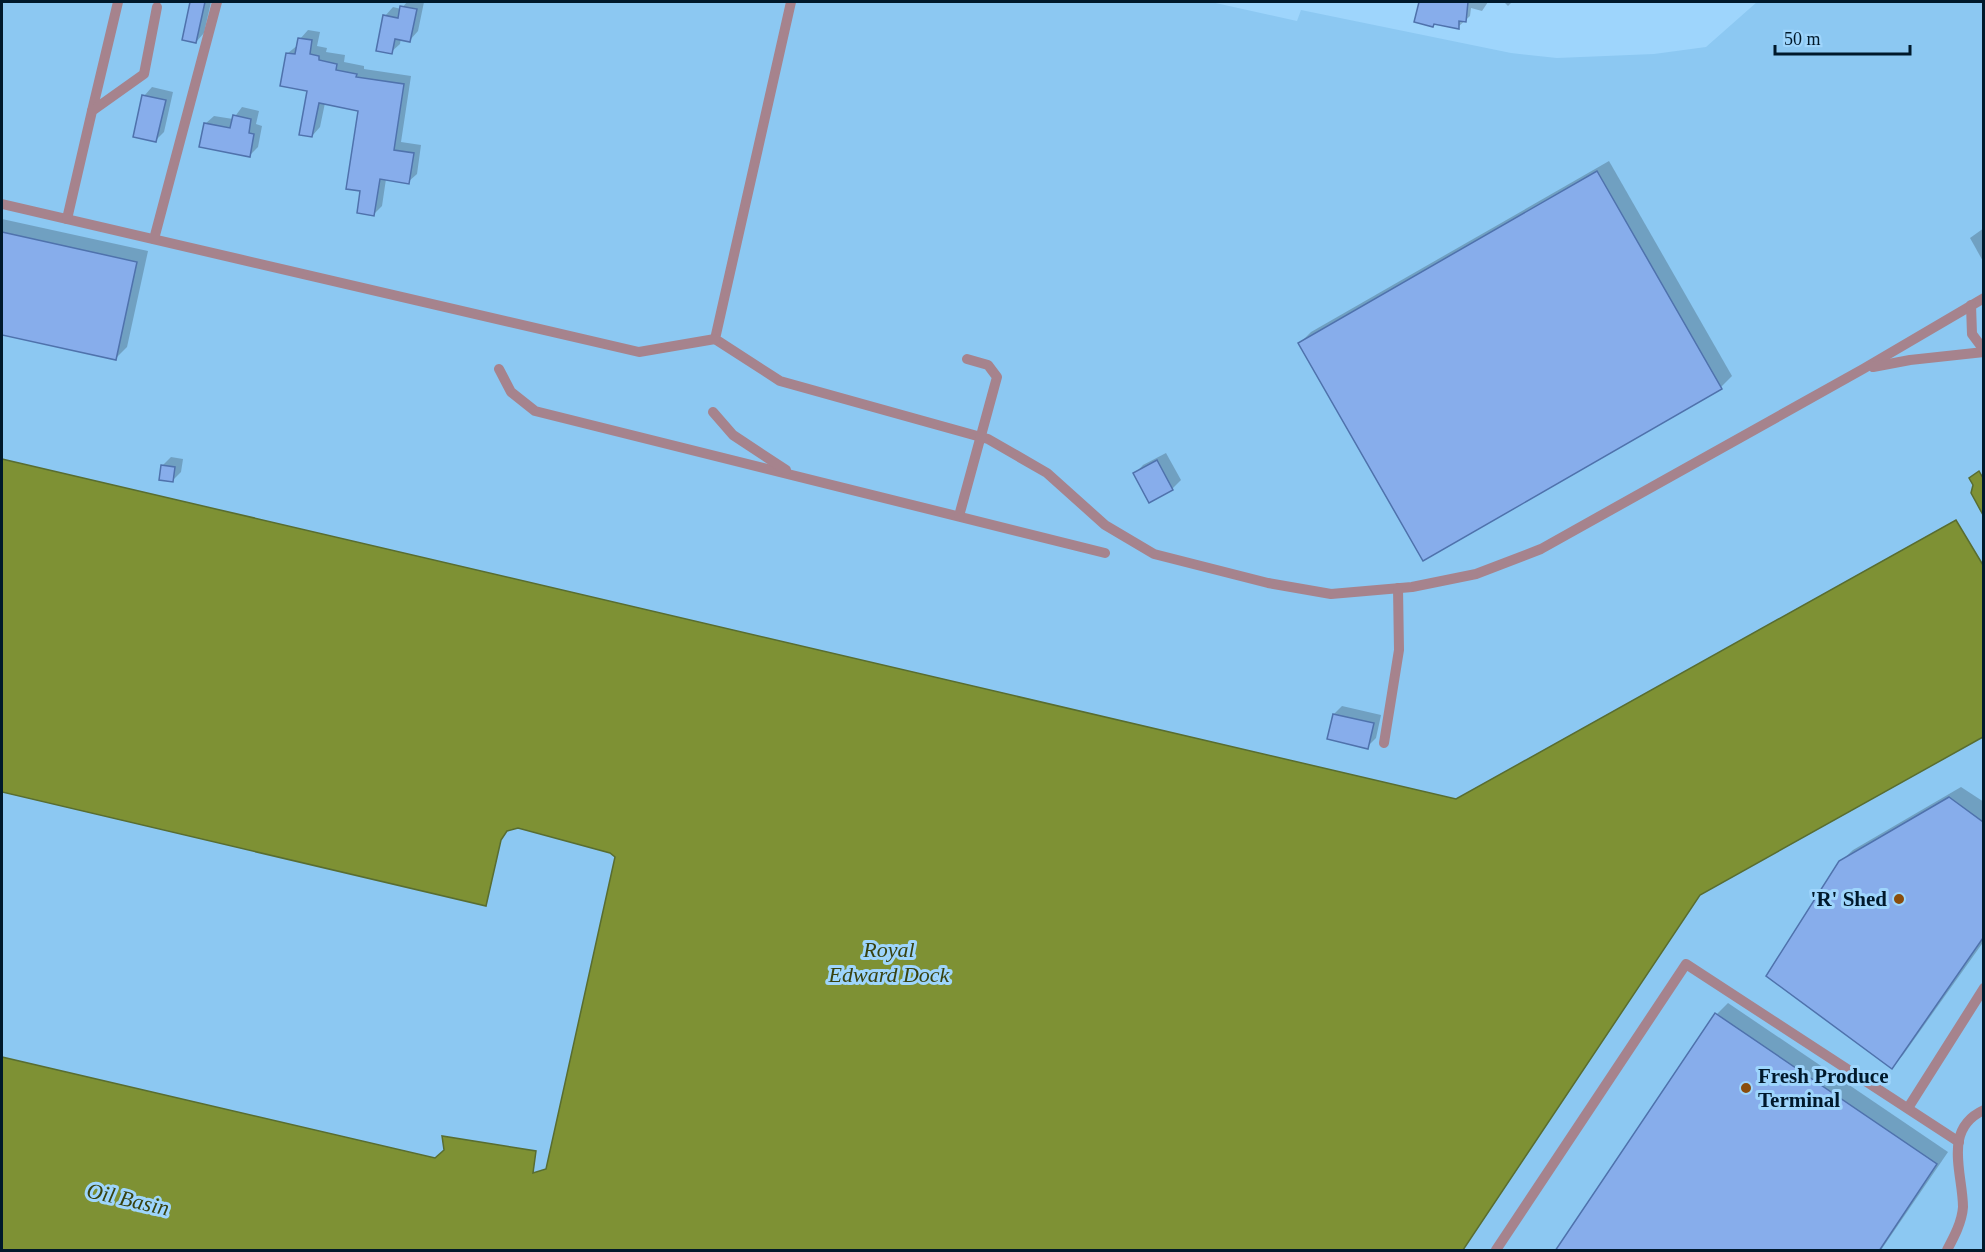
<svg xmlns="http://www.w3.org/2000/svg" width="1985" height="1252" font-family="Georgia,serif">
  <rect width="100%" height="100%" fill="#9ed5fc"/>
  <polygon fill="#8cc8f2" points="2,2 1211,2 1297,21 1301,10 1511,53 1557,58 1654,54 1706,47 1757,2 1983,2 1983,1250 2,1250"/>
  <g fill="#7e9134" stroke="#586d31" stroke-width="1.5">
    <polygon points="2,459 1456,799 1956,520 1983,565 1983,737 1700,895 1463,1250 2,1250 2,1057 435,1158 444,1150 442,1136 536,1151 533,1173 546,1169 615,857 610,853 518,828 507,831 501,840 486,906 2,792"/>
    <polygon points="1979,471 1983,478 1983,515 1971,493 1973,485 1969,478"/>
  </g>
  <g fill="#0003">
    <polygon points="192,2 211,2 204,33 196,42 183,39"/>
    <polygon points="407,2 424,2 418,31 410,40 401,38 400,44 391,52 385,16 393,7 401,9"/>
    <polygon points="1421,2 1488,2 1482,11 1471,8 1470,16 1458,27 1416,21"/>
    <polygon points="1504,2 1512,2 1508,6"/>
    <polygon points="308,30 320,32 317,46 327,48 326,52 345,55 344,62 364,66 364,69 411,76 401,142 421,145 417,174 408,182 386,179 382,206 374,214 362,190 360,109 325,103 320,127 312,136 309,90 288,53 298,45 300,39"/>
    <polygon points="152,87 173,92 164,132 156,140 144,96"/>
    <polygon points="242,107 259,111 256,124 262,126 258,147 249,156 205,124 214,116 233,119"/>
    <polygon points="1609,161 1732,376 1721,387 1300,343 1311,332"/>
    <polygon points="2,219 148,251 127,347 116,358 2,333"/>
    <polygon points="1984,228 1984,263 1970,238"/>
    <polygon points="1166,453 1181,480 1172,489 1135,474 1143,465"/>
    <polygon points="171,457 183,459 181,472 173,480 162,466"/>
    <polygon points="1342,706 1381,715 1376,738 1367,747 1334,714"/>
    <polygon points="1961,787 1984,802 1984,941 1903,1055 1892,1067 1840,862 1853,850"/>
    <polygon points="1728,1003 1948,1152 1881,1250 1557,1250 1717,1014"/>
  </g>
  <g fill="#87adeb" stroke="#4f72ac" stroke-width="1.5">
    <polygon points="190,2 205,2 196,43 182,40"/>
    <polygon points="1419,2 1468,2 1466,22 1459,21 1459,29 1434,24 1433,27 1414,22"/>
    <polygon points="400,6 417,9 410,42 395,39 392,54 376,51 383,15 398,18"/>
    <polygon points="298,38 312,40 310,54 319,56 319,60 337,64 336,70 357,74 356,77 404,84 394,150 414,153 409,184 380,179 374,216 357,213 360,191 346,189 358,111 319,103 312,137 299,135 307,91 280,86 286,53 295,54"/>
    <polygon points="142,95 166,100 156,142 133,137"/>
    <polygon points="233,115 251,119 249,133 254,134 250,157 199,147 204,123 230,128"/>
    <polygon points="1597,171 1722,389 1423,561 1298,343"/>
    <polygon points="2,232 137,262 116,360 2,335"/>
    <polygon points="1157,460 1173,490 1149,503 1133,473"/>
    <polygon points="161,465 175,467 173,482 159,480"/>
    <polygon points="1333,714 1374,723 1368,749 1327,739"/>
    <polygon points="1949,797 1983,822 1983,938 1892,1069 1766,976 1839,861"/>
    <polygon points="1715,1013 1937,1164 1879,1251 1555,1251"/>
  </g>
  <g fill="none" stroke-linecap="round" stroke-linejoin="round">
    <g stroke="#a6838d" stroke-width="10">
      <polyline points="791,2 715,339 780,381 988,439 1047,473 1105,525 1154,554 1268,583 1331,594 1412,587 1476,574 1541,549 1863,369 1984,298"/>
      <polyline points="92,111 118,2"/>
      <polyline points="2,204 639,352 715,339"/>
      <polyline points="67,219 92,111 144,74 157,7"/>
      <polyline points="154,239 217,2"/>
      <polyline points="1971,305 1972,334 1984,350"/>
      <polyline points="1873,367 1910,360 1984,352"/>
      <polyline points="499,369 511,392 535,411 1105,553"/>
      <polyline points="713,412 733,435 786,470"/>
      <polyline points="959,516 997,377 988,365 967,359"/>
      <polyline points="1384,743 1399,650 1398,588"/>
      <polyline points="1908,1108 1984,988"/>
      <polyline points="1496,1250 1686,964 1959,1142"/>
      <path d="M1947,1250c7,-13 15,-28 16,-43 0,-33 -21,-78 21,-97"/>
    </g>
  </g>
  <g fill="#8a4d0c" stroke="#9ed5fc" stroke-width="2">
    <circle cx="1899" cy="899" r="6"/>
    <circle cx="1746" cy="1088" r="6"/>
  </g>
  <g text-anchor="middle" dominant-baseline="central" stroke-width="6" stroke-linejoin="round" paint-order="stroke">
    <g font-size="21" font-weight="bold" fill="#00192b" stroke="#9ed5fc" text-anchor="end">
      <text x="1887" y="899">'R' Shed</text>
      <text x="1758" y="1076" text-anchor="start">Fresh Produce<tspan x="1758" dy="24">Terminal</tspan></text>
    </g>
    <g font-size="22" font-style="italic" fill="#384210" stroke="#9ed5fc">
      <text x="889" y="949">Royal<tspan x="889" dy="25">Edward Dock</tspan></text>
      <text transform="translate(128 1199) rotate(13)">Oil Basin</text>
    </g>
  </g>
  <rect width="1985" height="1252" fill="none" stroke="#00192b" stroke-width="6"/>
  <path d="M1775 45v9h135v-9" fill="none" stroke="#00192b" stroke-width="3"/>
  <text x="1784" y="45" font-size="18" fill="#00192b" stroke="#9ed5fc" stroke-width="4.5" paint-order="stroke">50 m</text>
</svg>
